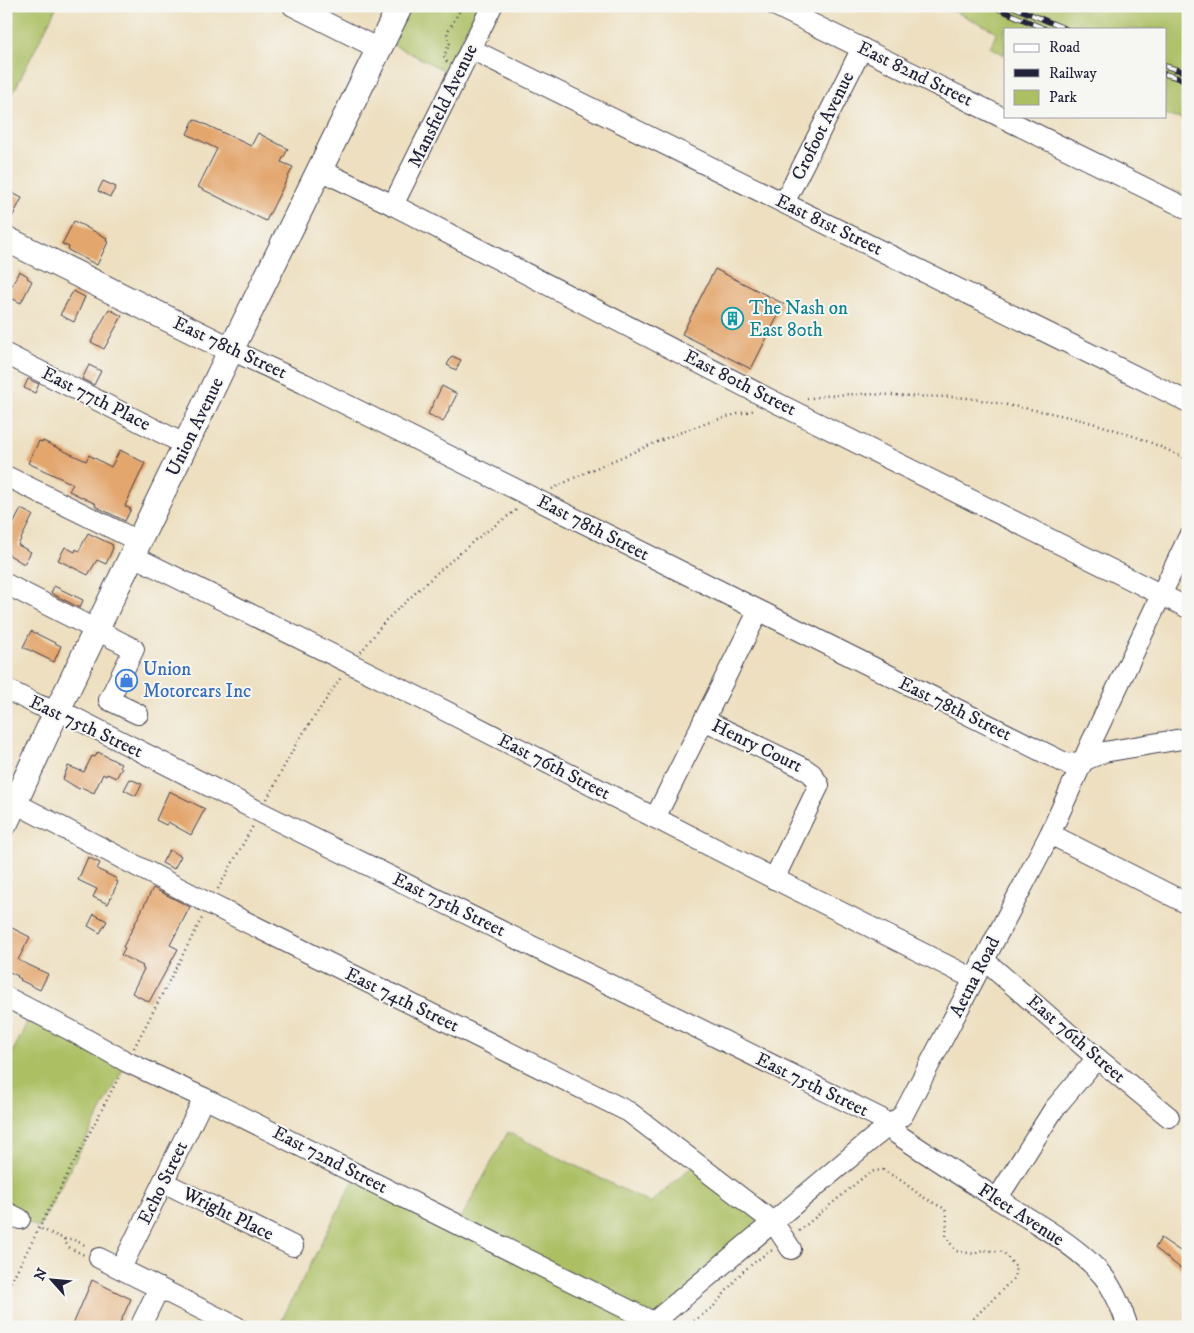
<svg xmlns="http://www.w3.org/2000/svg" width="1194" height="1333" font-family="'IM FELL DW Pica',serif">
  <rect width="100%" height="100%" fill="#f6f6f2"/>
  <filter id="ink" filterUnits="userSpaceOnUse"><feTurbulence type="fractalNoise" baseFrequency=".02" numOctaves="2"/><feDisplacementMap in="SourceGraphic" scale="10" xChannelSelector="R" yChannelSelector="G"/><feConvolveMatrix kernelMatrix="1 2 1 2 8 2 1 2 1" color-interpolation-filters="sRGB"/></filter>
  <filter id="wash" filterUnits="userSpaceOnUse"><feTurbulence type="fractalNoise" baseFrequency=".0096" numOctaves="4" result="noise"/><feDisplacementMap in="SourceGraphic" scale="20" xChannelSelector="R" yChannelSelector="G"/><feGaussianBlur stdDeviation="1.12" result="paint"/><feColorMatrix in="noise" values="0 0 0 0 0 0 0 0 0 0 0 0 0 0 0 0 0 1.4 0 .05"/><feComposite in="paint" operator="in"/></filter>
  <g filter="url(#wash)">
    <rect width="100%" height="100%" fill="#eddfbf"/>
    <g fill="#acbf63" stroke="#67704f">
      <polygon points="6,6 57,6 10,99 6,97"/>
      <polygon points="398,6 478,6 446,71 383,40"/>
      <polygon points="944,6 1188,6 1188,121 1165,115 1165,29 1005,29 1005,55 990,47 997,32"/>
      <polygon points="33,1011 127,1062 39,1228 6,1212 6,1065"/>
      <polygon points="508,1132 650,1203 696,1163 773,1222 648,1327 278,1327 357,1174 458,1224"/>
    </g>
    <g id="blocks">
      <g fill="#e3a66d">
        <polygon points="194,119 251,146 258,133 288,149 281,162 293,167 266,221 198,187 217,149 187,134"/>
        <polygon points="103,181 116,187 110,197 98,191"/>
        <polygon points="6,190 22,198 8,225 6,225"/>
        <polygon points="74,221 107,238 106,241 108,242 97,265 68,250 69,247 62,244"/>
        <polygon points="715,269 784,304 751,369 682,334"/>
        <polygon points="19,271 28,276 27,278 32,281 21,303 7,296"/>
        <polygon points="73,291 85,297 74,322 60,315"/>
        <polygon points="109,309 122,316 104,349 91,342"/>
        <polygon points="452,356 461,360 456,370 447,365"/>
        <polygon points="89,365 101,371 94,385 82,379"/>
        <polygon points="28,379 39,384 35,393 24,388"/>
        <polygon points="442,386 457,394 443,422 428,414"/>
        <polygon points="39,441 42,442 43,441 86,461 89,455 111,467 120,450 145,463 125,506 131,509 125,521 95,506 96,504 69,491 73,484 28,463"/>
        <polygon points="21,509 33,515 18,545 31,552 24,564 6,553 6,538"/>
        <polygon points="88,533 113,545 112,547 113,548 106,564 97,560 88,575 58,560 65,547 75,552 76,549 79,551"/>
        <polygon points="54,586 83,600 80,608 51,593"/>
        <polygon points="31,631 61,646 54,662 23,647"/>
        <polygon points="98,752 121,764 120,766 122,768 116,778 107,774 106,776 103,774 94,793 81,787 79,789 63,779 68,766 84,772 92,756 95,757"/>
        <polygon points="130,779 142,784 136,796 124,790"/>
        <polygon points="169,791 205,809 191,835 168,822 166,825 156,820"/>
        <polygon points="169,850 181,856 174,869 162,863"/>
        <polygon points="88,857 100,863 97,869 117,879 116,881 118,882 108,904 93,897 97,889 78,880"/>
        <polygon points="153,888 190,907 170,945 178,949 149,1002 132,993 144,969 142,968 143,966 121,955 125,948 123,947"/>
        <polygon points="94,914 107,921 100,933 88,926"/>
        <polygon points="6,925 30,937 18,960 48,974 40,990 20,980 21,979 17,977 18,976 6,970"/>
        <polygon points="1161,1238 1180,1251 1188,1242 1188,1265 1184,1271 1155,1248"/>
        <polygon points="92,1280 131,1299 118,1327 72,1327"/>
      </g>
    </g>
  </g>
  <g filter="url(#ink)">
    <use href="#blocks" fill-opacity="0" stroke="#403e4f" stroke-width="1"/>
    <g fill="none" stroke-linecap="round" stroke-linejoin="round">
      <defs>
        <g id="minor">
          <polyline points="293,6 379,49"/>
          <polyline points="776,6 1188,209"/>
          <polyline points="471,49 1188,402"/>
          <polyline points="320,170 393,205 771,400 1188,608"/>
          <polyline points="784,203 862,48"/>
          <polyline points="393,205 492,6"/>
          <polyline points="231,350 303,383 1067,764 1083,761 1104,752 1188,738"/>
          <polyline points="6,354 186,445"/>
          <polyline points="6,476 140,542"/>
          <polyline points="133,556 428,702 767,875 974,979"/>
          <polyline points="6,584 134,649 109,700 138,714"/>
          <path d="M6,689l32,16 35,12 187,95 620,306 17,16c39,26 78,51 118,76 30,19 65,38 88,66 12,15 19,33 25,51"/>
          <polyline points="704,720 805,769 812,774 819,785 774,879"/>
          <polyline points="15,803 210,904 629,1112 773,1222 791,1249"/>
          <polyline points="655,818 758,612"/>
          <polyline points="1050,834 1188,904"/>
          <polyline points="982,962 992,967 1097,1058 1169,1117"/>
          <polyline points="6,997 70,1030 127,1062 204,1098 653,1322"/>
          <polyline points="163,1182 293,1246"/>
          <polyline points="997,1199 1054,1109 1097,1058"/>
          <polyline points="6,1212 20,1219"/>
          <polyline points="99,1258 237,1327"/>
          <polyline points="121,1268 204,1098"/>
          <polyline points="140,1327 159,1288"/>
          <polyline points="648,1327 873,1138 903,1115 1050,834 1091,743 1188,538"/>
        </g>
        <g id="major">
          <polyline points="6,239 231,350"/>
          <polyline points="6,822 50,726 231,350 400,6"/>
        </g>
      </defs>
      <use href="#minor" stroke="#403e4f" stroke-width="22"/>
      <use href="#major" stroke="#403e4f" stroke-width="27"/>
      <g stroke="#403e4f" stroke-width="2.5" stroke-dasharray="1 4" stroke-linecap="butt">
        <polyline points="447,62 444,56 450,43 447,33 460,10 472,9"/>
        <path d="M807,399c33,-7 69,-5 102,-3 19,1 38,0 57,2 18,2 35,6 52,9 60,10 116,25 170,53"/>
        <path d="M552,489c27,-14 55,-26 84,-38 39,-17 78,-33 120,-41"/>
        <polyline points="361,652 385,621 438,572 475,540 519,508"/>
        <polyline points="267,799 296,744 342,676"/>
        <polyline points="218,889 253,826"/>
        <polyline points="134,1048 202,918"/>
        <polyline points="37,1227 64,1239 72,1239 87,1246"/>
        <polyline points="799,1231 866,1175 874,1171 883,1170 902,1181 921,1196 945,1209 947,1216 946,1237 956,1251 975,1254 982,1250 1003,1252 1016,1267 1014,1278 965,1327"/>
        <polyline points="64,1239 68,1247 84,1255"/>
        <polyline points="6,1291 120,1075"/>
        <polyline points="686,1327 714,1306 742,1272 768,1252 773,1250"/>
      </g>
      <use href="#minor" stroke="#fff" stroke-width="20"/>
      <use href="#major" stroke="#fff" stroke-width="25"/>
      <defs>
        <g id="rail">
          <polyline points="992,6 1045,29"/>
          <polyline points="1011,6 1066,29"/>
          <polyline points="1165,66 1188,73"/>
          <polyline points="1165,74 1188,81"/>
        </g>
      </defs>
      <use href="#rail" stroke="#22223b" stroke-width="5.5"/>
      <use href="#rail" stroke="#f6f6f2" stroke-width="4" stroke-dasharray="11" stroke-linecap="butt"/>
    </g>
  </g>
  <defs>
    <symbol id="building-ring" viewBox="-11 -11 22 22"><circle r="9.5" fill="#f6f6f2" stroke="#0f9aa8" stroke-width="1.5"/><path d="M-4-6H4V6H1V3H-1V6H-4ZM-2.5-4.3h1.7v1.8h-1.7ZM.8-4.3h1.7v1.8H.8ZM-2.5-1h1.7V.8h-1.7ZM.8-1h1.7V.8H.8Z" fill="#0f9aa8"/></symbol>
    <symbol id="shop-ring" viewBox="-11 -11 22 22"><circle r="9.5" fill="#f6f6f2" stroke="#3f7fe0" stroke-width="1.5"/><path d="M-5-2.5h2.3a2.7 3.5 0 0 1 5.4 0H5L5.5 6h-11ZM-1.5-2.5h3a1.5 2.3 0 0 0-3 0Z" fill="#3f7fe0"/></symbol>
  </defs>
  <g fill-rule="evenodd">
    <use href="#building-ring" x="720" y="306" width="25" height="25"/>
    <use href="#shop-ring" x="114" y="668" width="25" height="25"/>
  </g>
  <g text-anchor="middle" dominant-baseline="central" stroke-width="4" stroke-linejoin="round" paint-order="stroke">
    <g font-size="19" fill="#22223b" stroke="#f6f6f2">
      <text transform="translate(915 74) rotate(26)">East 82nd Street</text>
      <text transform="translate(443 106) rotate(-64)">Mansfield Avenue</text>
      <text transform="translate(823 126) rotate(-64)">Crofoot Avenue</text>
      <text transform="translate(829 225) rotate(26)">East 81st Street</text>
      <text transform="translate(230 348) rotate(25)">East 78th Street</text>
      <text transform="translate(740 383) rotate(27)">East 80th Street</text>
      <text transform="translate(96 399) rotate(27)">East 77th Place</text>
      <text transform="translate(195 427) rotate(-64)">Union Avenue</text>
      <text transform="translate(593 528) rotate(27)">East 78th Street</text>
      <text transform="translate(955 709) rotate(26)">East 78th Street</text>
      <text transform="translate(86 727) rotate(25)">East 75th Street</text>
      <text transform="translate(757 746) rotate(26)">Henry Court</text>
      <text transform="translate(554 767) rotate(27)">East 76th Street</text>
      <text transform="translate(449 905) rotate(26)">East 75th Street</text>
      <text transform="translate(975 977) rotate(-63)">Aetna Road</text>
      <text transform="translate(402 1000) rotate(26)">East 74th Street</text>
      <text transform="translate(1076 1039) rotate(41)">East 76th Street</text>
      <text transform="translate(812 1085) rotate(26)">East 75th Street</text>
      <text transform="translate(330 1160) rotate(27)">East 72nd Street</text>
      <text transform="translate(163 1183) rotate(-64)">Echo Street</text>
      <text transform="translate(228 1214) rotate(26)">Wright Place</text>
      <text transform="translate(1021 1215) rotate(33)">Fleet Avenue</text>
    </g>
    <g font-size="19" fill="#0d838f" stroke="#f6f6f2" text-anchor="start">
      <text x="749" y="308">The Nash on<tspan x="749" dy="22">East 80th</tspan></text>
    </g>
    <g font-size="19" fill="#366cbe" stroke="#f6f6f2" text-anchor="start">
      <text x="143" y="669">Union<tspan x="143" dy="22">Motorcars Inc</tspan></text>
    </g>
  </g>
  <rect width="1194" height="1333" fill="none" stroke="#f6f6f2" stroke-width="25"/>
  <rect x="1004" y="28" width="162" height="90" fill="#f6f6f2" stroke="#a1a1a9"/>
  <rect x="1014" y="44" width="25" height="8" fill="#ffffff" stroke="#a1a1a9"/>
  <text x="1049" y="52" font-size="15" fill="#22223b">Road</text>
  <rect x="1014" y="69" width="25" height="8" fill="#22223b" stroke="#a1a1a9"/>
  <text x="1049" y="78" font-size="15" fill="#22223b">Railway</text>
  <rect x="1014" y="90" width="25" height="15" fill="#acbf63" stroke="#a1a1a9"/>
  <text x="1049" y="102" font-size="15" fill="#22223b">Park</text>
  <g transform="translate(52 1280) rotate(297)" stroke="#f6f6f2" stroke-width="4" paint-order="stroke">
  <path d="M0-4L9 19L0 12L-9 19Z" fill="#22223b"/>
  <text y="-8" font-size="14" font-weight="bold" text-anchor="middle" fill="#22223b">N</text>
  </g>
</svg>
